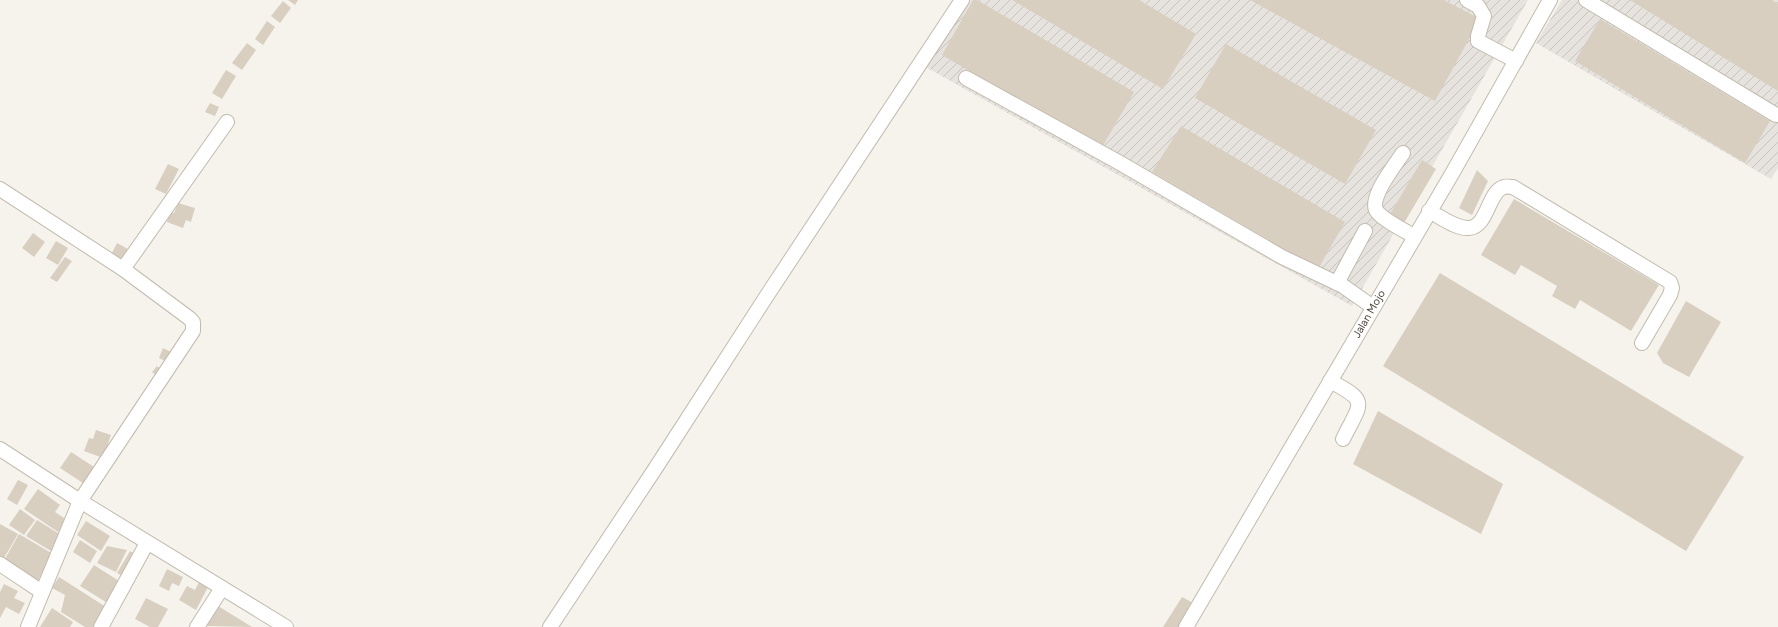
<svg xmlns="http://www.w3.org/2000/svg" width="1778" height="627" font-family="Figtree,sans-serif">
  <defs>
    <pattern id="industrial-furrows" width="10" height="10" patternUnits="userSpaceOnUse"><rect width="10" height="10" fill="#e6e2dd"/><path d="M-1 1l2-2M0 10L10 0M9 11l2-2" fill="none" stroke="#c7c3be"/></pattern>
  </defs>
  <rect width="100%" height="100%" fill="#f6f3ec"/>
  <g fill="url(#industrial-furrows)">
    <polygon points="964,0 1528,0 1352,306 922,65"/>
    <polygon points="1562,0 1778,0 1778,168 1771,179 1536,43"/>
  </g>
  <g fill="#d8cfc1">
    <polygon points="288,0 298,0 295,5"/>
    <polygon points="973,0 977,0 1134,92 1101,149 942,55"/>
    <polygon points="1012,0 1139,0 1196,34 1163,89"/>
    <polygon points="1250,0 1444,0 1480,19 1435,101"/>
    <polygon points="1630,0 1772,0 1778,4 1778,91"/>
    <polygon points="283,1 291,8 280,23 271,16"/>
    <polygon points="1600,19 1770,121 1745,163 1575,61"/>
    <polygon points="267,21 275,27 263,45 255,39"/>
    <polygon points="247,43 256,50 242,70 232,63"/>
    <polygon points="1226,44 1376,130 1345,184 1195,98"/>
    <polygon points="226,70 236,76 222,99 212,93"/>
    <polygon points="210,103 219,107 215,116 205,112"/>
    <polygon points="1181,126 1345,222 1318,269 1152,172"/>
    <polygon points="1422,160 1436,169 1404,223 1390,214"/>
    <polygon points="168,164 179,169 166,194 155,189"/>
    <polygon points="1477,170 1488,181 1472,215 1459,208"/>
    <polygon points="1514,199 1659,285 1631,331 1580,300 1575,309 1552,296 1557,286 1521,265 1515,275 1481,255"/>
    <polygon points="178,203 195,208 191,222 186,220 183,228 167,222 170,212 174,213"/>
    <polygon points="33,233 45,242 34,257 22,248"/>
    <polygon points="56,241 68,248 58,265 46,258"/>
    <polygon points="117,243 128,249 122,261 111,255"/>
    <polygon points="65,257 72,261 57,282 50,278"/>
    <polygon points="1440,273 1744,457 1686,551 1383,366"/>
    <polygon points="1686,301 1721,322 1689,377 1663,363 1657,353"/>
    <polygon points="163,348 173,353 169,363 159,358"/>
    <polygon points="157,366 163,372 158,377 152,372"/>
    <polygon points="1378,411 1503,484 1481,534 1353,464"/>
    <polygon points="96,430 111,435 103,458 84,451 89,438 93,439"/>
    <polygon points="71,452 94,467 83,483 60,468"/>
    <polygon points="18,480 28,485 17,505 7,499"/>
    <polygon points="38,489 60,505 55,512 67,520 58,532 24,509"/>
    <polygon points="20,509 35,520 24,535 9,525"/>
    <polygon points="37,520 61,535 51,551 26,536"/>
    <polygon points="86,521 110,536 101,551 77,535"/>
    <polygon points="0,524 18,534 4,558 0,556"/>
    <polygon points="19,534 53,554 36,584 2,564"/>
    <polygon points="80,540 97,551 90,563 73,552"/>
    <polygon points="107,546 127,550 116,572 97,563"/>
    <polygon points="130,551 139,556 125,578 117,573"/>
    <polygon points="94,565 122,583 109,604 80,586"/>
    <polygon points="167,569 183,577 179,586 172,583 169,591 159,586"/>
    <polygon points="59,577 106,607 94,627 85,627 61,612 65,595 52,588"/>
    <polygon points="199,582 208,587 196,610 179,600 187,586 195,590"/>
    <polygon points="4,584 18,591 14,598 25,603 19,614 6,607 0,618 0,592"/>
    <polygon points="1182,597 1195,604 1181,627 1163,627"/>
    <polygon points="146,598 168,609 158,627 150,627 135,619"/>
    <polygon points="218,606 252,627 205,626"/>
    <polygon points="52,608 73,622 70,627 40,627"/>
  </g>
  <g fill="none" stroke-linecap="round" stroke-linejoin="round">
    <defs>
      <g id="minor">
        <polyline points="1467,0 1478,6 1484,16 1478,36 1478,41 1516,61"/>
        <polyline points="1586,0 1776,115"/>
        <polyline points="966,78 1120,163 1282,257 1343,286 1373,307"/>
        <path d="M1403,153c-8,12 -33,43 -27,57 5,9 29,21 38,26"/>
        <polyline points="0,189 123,269 189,318 193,322 193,331 80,501 28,627"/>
        <path d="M1429,211c12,6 27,18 40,17 19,-1 19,-37 35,-41 2,-1 6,0 9,0l157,95 2,6 -2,7 -28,48"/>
        <polyline points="123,269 227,122"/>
        <polyline points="1337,283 1365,231"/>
        <path d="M1330,381c40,21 31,21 13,58"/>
        <polyline points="0,449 80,501 286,627"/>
        <polyline points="0,564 42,592"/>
        <polyline points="101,627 147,543"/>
        <polyline points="197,627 222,588"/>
        <polyline points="550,627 655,469 766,297 962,0"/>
        <polyline points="1186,627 1453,172 1550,0"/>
      </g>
    </defs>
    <use href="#minor" stroke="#c2bbae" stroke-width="16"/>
    <use href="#minor" stroke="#fff" stroke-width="14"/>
  </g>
  <g text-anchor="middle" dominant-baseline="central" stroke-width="3" stroke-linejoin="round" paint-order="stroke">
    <g font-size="11" fill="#4b4439" stroke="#fff">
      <text transform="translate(1369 314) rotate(-60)">Jalan Mojo</text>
    </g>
  </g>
</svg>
